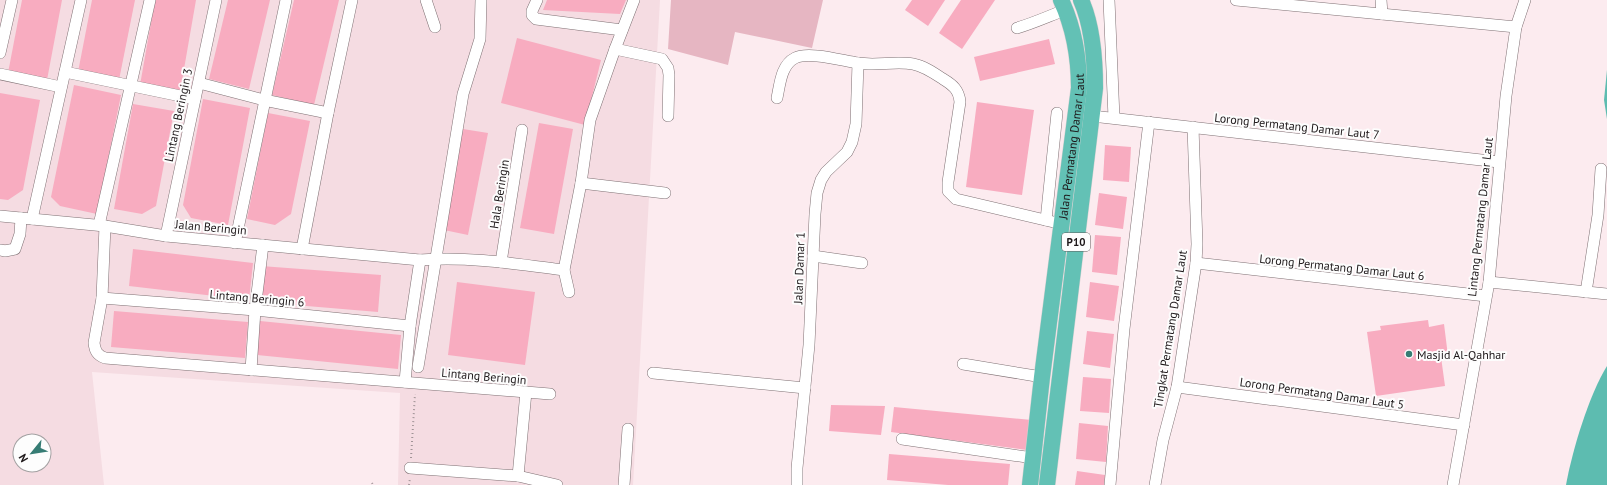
<svg xmlns="http://www.w3.org/2000/svg" width="1607" height="485" font-family="'PT Sans',sans-serif">
  <rect width="100%" height="100%" fill="#fcebef"/>
  <path fill="#f5dce2" fill-rule="evenodd" d="M0,0h660l-27,485h-235l2,-92 -308,-21 12,113h-104zM20,441h24v24h-24z"/>
  <polygon fill="#e6b6c2" points="671,0 823,0 812,48 735,32 728,65 668,49"/>
  <g fill="#5dbcb0">
    <polygon points="1607,70 1607,119 1604,100"/>
    <path d="M1607,366v119h-41c6,-34 23,-90 41,-119z"/>
  </g>
  <g fill="#f8acc0">
    <polygon points="22,0 62,0 47,80 8,73"/>
    <polygon points="92,0 135,0 119,80 78,72"/>
    <polygon points="155,0 196,0 180,92 140,85"/>
    <polygon points="228,0 270,0 249,89 209,79"/>
    <polygon points="294,0 339,0 314,105 272,95"/>
    <polygon points="547,0 626,0 620,14 543,10"/>
    <polygon points="912,0 945,0 928,26 905,10"/>
    <polygon points="961,0 995,0 962,49 939,33"/>
    <polygon points="517,38 601,60 585,125 501,103"/>
    <polygon points="1049,39 1055,64 980,81 974,57"/>
    <polygon points="74,85 121,95 97,214 60,206 51,197"/>
    <polygon points="0,93 40,100 23,190 8,200 0,199"/>
    <polygon points="203,99 250,108 228,225 191,218 183,205"/>
    <polygon points="977,102 1034,110 1022,195 966,187"/>
    <polygon points="133,104 174,111 156,206 142,214 114,209"/>
    <polygon points="268,113 310,121 291,214 275,225 247,219"/>
    <polygon points="539,123 573,129 554,234 520,228"/>
    <polygon points="463,129 488,133 468,235 444,230"/>
    <polygon points="1105,145 1131,147 1129,182 1103,180"/>
    <polygon points="1099,193 1127,197 1123,229 1095,225"/>
    <polygon points="1095,235 1121,237 1117,275 1092,272"/>
    <polygon points="133,249 253,263 249,300 129,286"/>
    <polygon points="261,266 381,275 378,312 259,302"/>
    <polygon points="457,282 535,292 525,365 448,355"/>
    <polygon points="1090,282 1119,286 1114,321 1086,317"/>
    <polygon points="114,311 248,322 245,358 111,347"/>
    <polygon points="1428,320 1429,327 1444,324 1448,356 1441,357 1445,386 1376,396 1367,332 1381,330 1380,326"/>
    <polygon points="260,321 401,335 398,369 257,355"/>
    <polygon points="1087,331 1114,334 1110,368 1083,364"/>
    <polygon points="1083,377 1111,379 1109,413 1080,411"/>
    <polygon points="831,405 885,406 881,435 829,431"/>
    <polygon points="894,407 1032,420 1027,450 891,432"/>
    <polygon points="1079,423 1108,426 1106,462 1076,459"/>
    <polygon points="889,454 1010,464 1008,485 948,485 887,480"/>
    <polygon points="1077,471 1105,475 1104,485 1075,485"/>
  </g>
  <g fill="none" stroke-linecap="round" stroke-linejoin="round">
    <defs>
      <g id="minor">
        <polyline points="426,0 435,27"/>
        <polyline points="537,0 532,11 532,15 536,19 622,30"/>
        <polyline points="1109,0 1114,118"/>
        <polyline points="1236,0 1516,27"/>
        <polyline points="1381,0 1382,14"/>
        <path d="M1017,28c17,-5 32,-12 48,-18"/>
        <polyline points="615,49 662,59 668,68 669,75 668,116"/>
        <polyline points="0,53 12,0"/>
        <polyline points="65,72 195,99"/>
        <polyline points="0,74 61,87"/>
        <polyline points="199,83 264,100 328,113"/>
        <path d="M777,98c3,-14 4,-33 18,-40 14,-7 48,3 63,5 18,3 37,-2 55,1 11,2 21,9 30,15 10,6 16,11 17,23l-12,80v9l8,8 106,25"/>
        <polyline points="1092,116 1499,162"/>
        <polyline points="581,183 665,193"/>
        <path d="M0,216l105,10 61,10 254,24c48,-4 97,4 144,10"/>
        <polyline points="32,219 81,0"/>
        <polyline points="1046,220 1057,113"/>
        <polyline points="99,225 150,0"/>
        <path d="M105,226l-3,72 -8,45c1,8 3,12 11,15l445,36"/>
        <polyline points="166,236 216,0"/>
        <polyline points="235,243 286,0"/>
        <polyline points="302,249 328,113 352,0"/>
        <polyline points="0,250 5,251 15,249 20,234 21,218"/>
        <polyline points="813,256 862,263"/>
        <polyline points="501,262 522,130"/>
        <polyline points="1196,263 1486,296"/>
        <polyline points="1489,282 1607,294"/>
        <polyline points="569,292 564,270 581,183 590,120 615,49 634,0"/>
        <polyline points="1586,292 1598,215 1601,169"/>
        <polyline points="102,298 255,310 410,326"/>
        <polyline points="963,364 1042,377"/>
        <polyline points="418,367 463,94 480,39 481,0"/>
        <polyline points="251,370 255,310 263,245"/>
        <polyline points="653,373 805,388"/>
        <polyline points="405,382 410,326 420,260"/>
        <polyline points="1177,387 1464,425"/>
        <polyline points="902,439 1033,458"/>
        <polyline points="410,468 518,476 557,485"/>
        <polyline points="518,476 526,392"/>
        <polyline points="624,485 628,429"/>
        <polyline points="797,485 797,468 809,345 815,214 817,193 821,180 826,172 847,152 852,142 856,124 858,63"/>
        <polyline points="1110,485 1124,329 1149,122"/>
        <polyline points="1155,485 1163,440 1177,387 1196,263 1197,244 1193,127"/>
        <polyline points="1453,485 1489,282 1506,96 1516,27 1525,0"/>
      </g>
      <g id="highway">
        <path id="s1" d="M1030,485l12,-108 37,-289c0,-31 -5,-60 -18,-88"/>
        <path d="M1047,485l48,-397c0,-29 -2,-61 -14,-88"/>
      </g>
    </defs>
    <use href="#minor" stroke="#7f7174" stroke-width="12"/>
    <use href="#highway" stroke="#d2d1d1" stroke-width="17"/>
    <g stroke="#a19497" stroke-width="2" stroke-dasharray="1 3" stroke-linecap="butt">
      <polyline points="411,458 415,394"/>
      <polyline points="372,483 373,485"/>
      <polyline points="409,485 410,478"/>
    </g>
    <use href="#minor" stroke="#fff" stroke-width="11"/>
    <use href="#highway" stroke="#63c1b5" stroke-width="16"/>
  </g>
  <circle fill="#367c74" stroke="#fdfdfd" stroke-width="1.5" cx="1409" cy="354" r="4"/>
  <g text-anchor="middle" dominant-baseline="central" stroke-width="4" stroke-linejoin="round" paint-order="stroke">
    <rect fill="#fdfdfd" stroke="#605c5d" stroke-width="1" x="1062" y="233" width="28" height="18" rx="3"/>
    <g font-size="11" font-weight="bold" fill="#1d1719">
      <text x="1076" y="242">P10</text>
    </g>
    <g font-size="12" fill="#1d1719" stroke="#fdfdfd">
      <text transform="translate(178 115) rotate(-78)">Lintang Beringin 3</text>
      <text transform="translate(1297 126) rotate(6)">Lorong Permatang Damar Laut 7</text>
      <text stroke="none"><textPath href="#s1" startOffset="341">Jalan Permatang Damar Laut</textPath></text>
      <text transform="translate(499 194) rotate(-81)">Hala Beringin</text>
      <text transform="translate(1480 217) rotate(-84)">Lintang Permatang Damar Laut</text>
      <text transform="translate(211 227) rotate(5)">Jalan Beringin</text>
      <text transform="translate(1342 267) rotate(6)">Lorong Permatang Damar Laut 6</text>
      <text transform="translate(799 268) rotate(-88)">Jalan Damar 1</text>
      <text transform="translate(257 298) rotate(5)">Lintang Beringin 6</text>
      <text transform="translate(1170 329) rotate(-81)">Tingkat Permatang Damar Laut</text>
      <text transform="translate(484 376) rotate(5)">Lintang Beringin</text>
      <text transform="translate(1322 393) rotate(8)">Lorong Permatang Damar Laut 5</text>
    </g>
    <g font-size="12" fill="#1d1719" stroke="#fdfdfd" text-anchor="start">
      <text x="1417" y="354">Masjid Al-Qahhar</text>
    </g>
  </g>
  <g transform="translate(32 453) rotate(240)"><circle r="19" fill="#fdfdfd" stroke="#a3a1a2"/>
  <path d="M0-3L7 15L0 10L-7 15Z" fill="#367c74"/>
  <text y="-6" font-size="11" font-weight="bold" text-anchor="middle" fill="#1d1719">N</text>
  </g>
</svg>
